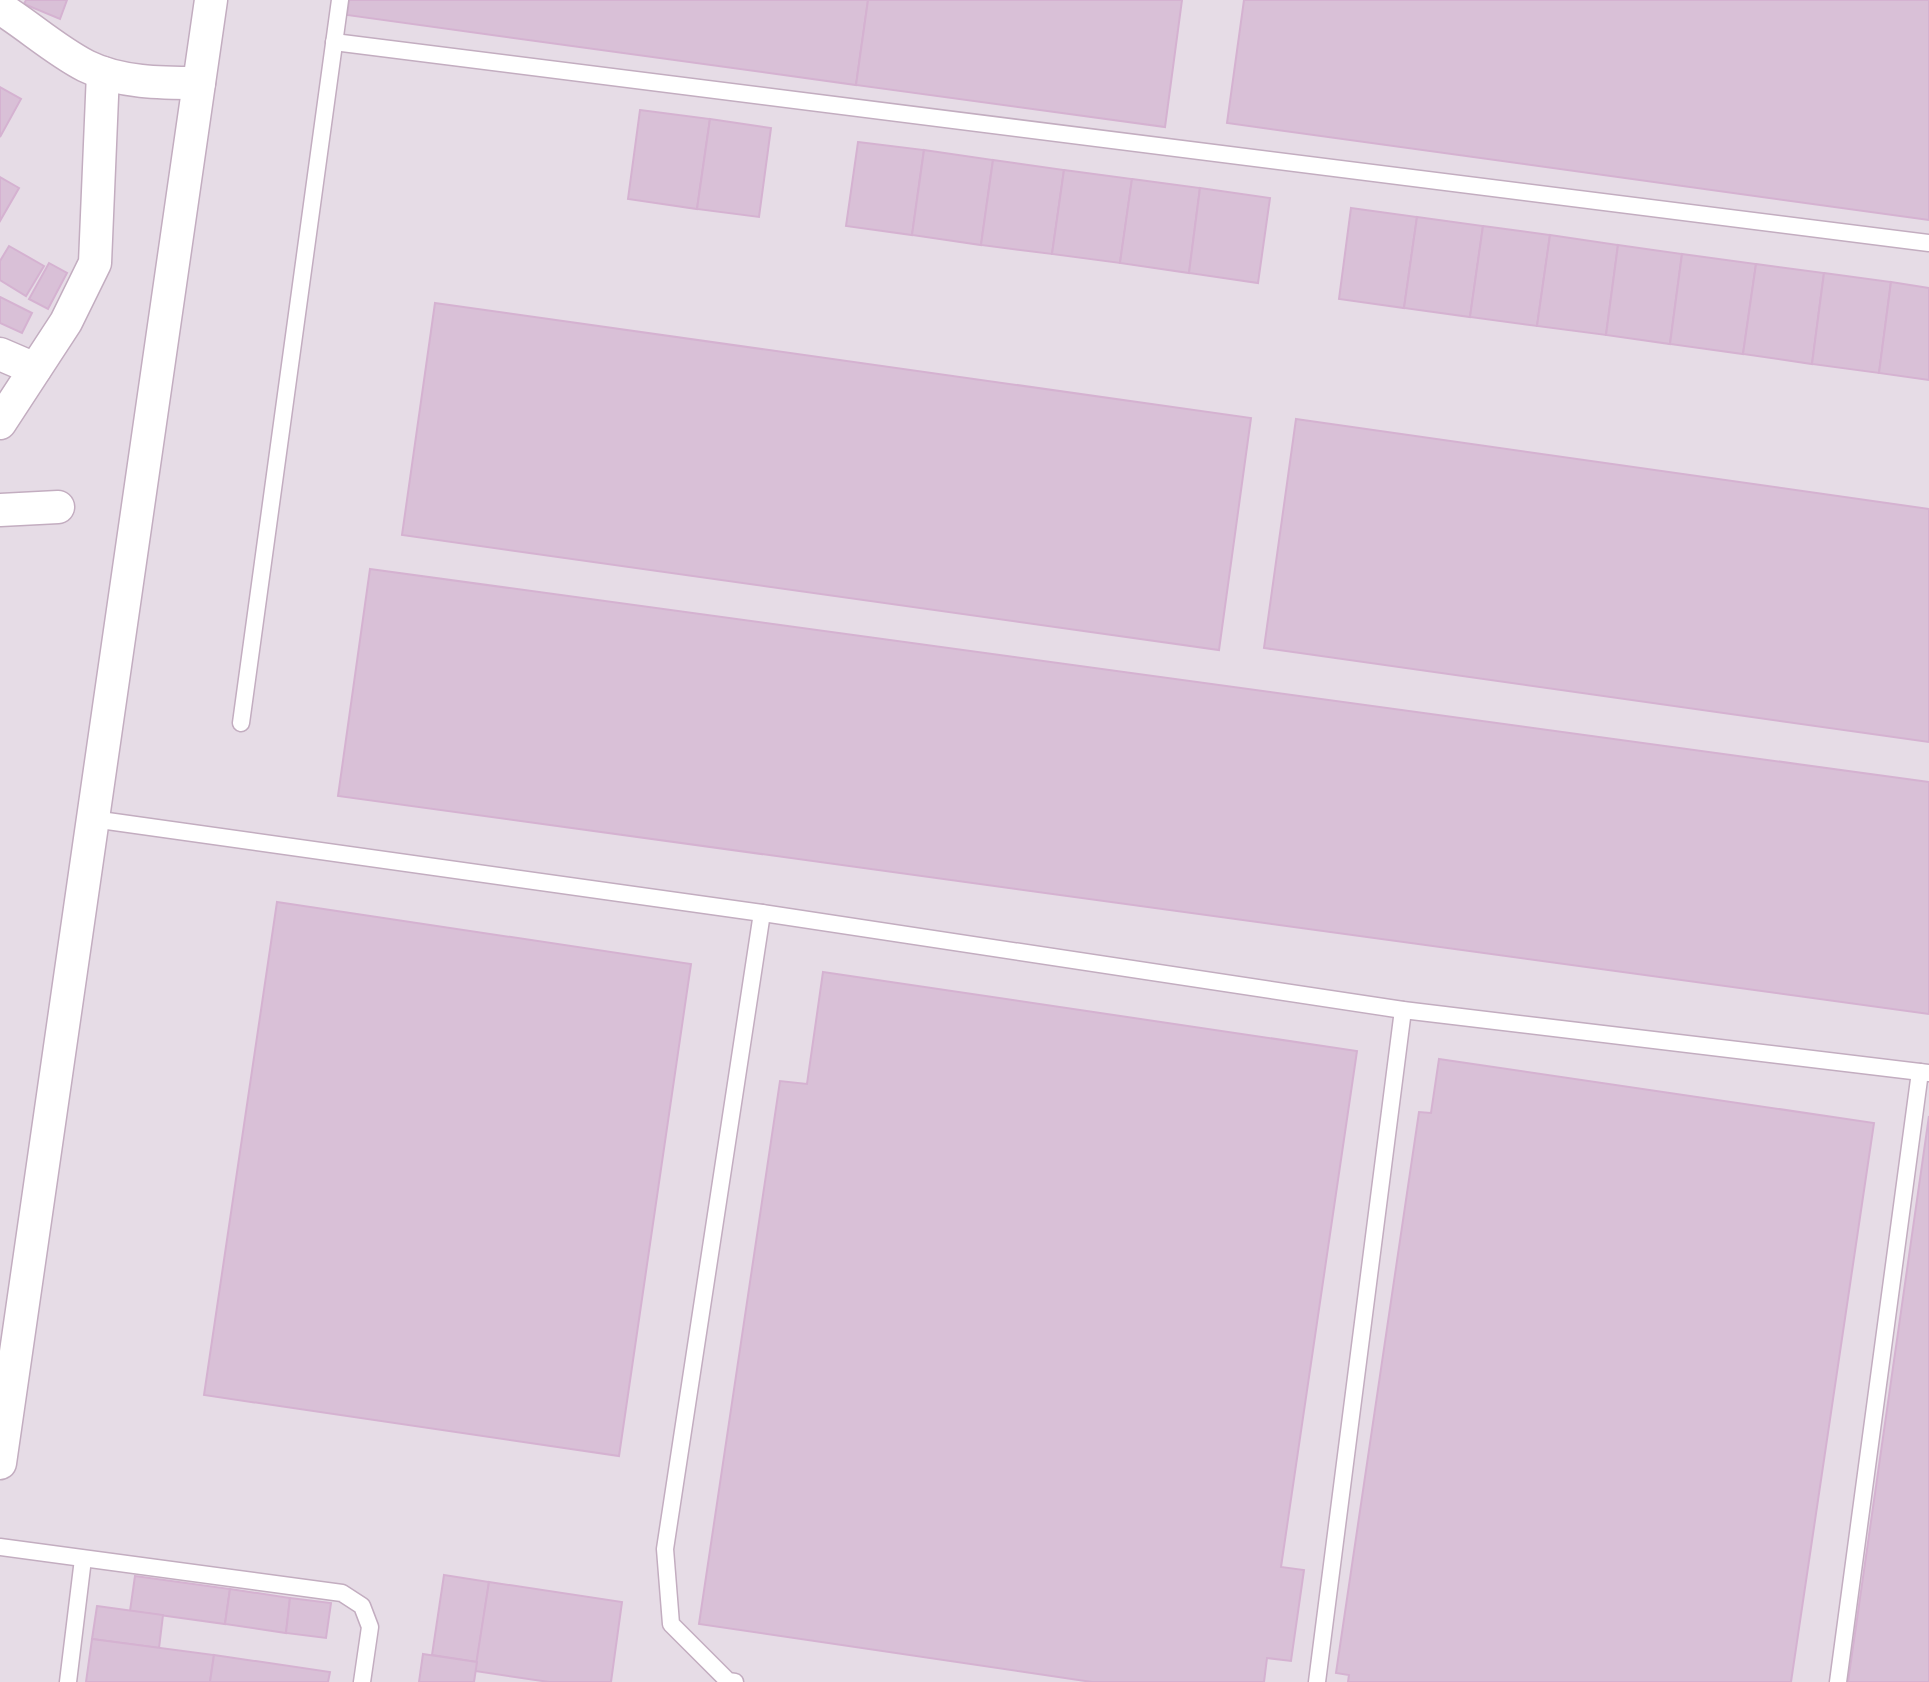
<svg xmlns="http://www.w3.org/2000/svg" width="1929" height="1682" font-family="Jost,sans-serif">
  <rect width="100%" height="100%" fill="#f6ebf4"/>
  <rect fill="#e6dce6" x="0" y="0" width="1929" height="1682"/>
  <g fill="#d9c0d7" stroke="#d5b2d1" stroke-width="2">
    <polygon points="26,0 67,0 60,19 24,4"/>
    <polygon points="349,0 868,0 856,85 347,15"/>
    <polygon points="868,0 1182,0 1165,127 856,85"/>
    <polygon points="1244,0 1929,0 1929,220 1227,123"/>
    <polygon points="0,87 21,99 0,137"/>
    <polygon points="640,110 710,119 697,209 628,199"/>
    <polygon points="710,119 771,128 759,217 697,209"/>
    <polygon points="858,142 924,150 912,235 846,226"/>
    <polygon points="924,150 993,160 981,245 912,235"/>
    <polygon points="993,160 1064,170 1052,254 981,245"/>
    <polygon points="1064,170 1132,179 1120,263 1052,254"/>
    <polygon points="0,177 19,188 0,221"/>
    <polygon points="1132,179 1200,188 1189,273 1120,263"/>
    <polygon points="1200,188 1270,198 1258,283 1189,273"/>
    <polygon points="1351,208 1417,217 1404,308 1339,299"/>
    <polygon points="1417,217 1483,226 1470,317 1404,308"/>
    <polygon points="1483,226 1550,235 1537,326 1470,317"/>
    <polygon points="1550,235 1618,245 1606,335 1537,326"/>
    <polygon points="1618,245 1682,254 1670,344 1606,335"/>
    <polygon points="9,246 44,266 26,296 0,280 0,261"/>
    <polygon points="1682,254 1756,264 1743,354 1670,344"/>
    <polygon points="49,263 67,273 48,309 29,299"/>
    <polygon points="1756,264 1824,273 1812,364 1743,354"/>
    <polygon points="1824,273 1891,282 1879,373 1812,364"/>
    <polygon points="1891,282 1929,288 1929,380 1879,373"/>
    <polygon points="0,297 32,313 22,333 0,323"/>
    <polygon points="435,303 1251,418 1219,650 402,535"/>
    <polygon points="1296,419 1929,509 1929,742 1264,648"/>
    <polygon points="370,569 1929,782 1929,1014 338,796"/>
    <polygon points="277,902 691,964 619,1456 204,1395"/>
    <polygon points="823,972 1357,1051 1281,1567 1304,1570 1291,1661 1267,1658 1264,1682 1092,1682 699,1624 780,1081 807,1084"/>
    <polygon points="1439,1059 1874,1123 1791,1682 1348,1682 1349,1675 1336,1673 1419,1112 1431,1113"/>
    <polygon points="1929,1116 1929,1682 1848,1682"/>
    <polygon points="444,1575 489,1582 477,1662 432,1655"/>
    <polygon points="135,1576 230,1589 225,1624 130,1611"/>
    <polygon points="489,1582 622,1602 611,1682 549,1682 475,1671"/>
    <polygon points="230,1589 290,1598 286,1633 225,1624"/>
    <polygon points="290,1598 331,1603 326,1638 286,1633"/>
    <polygon points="97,1606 163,1615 159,1648 92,1639"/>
    <polygon points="92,1639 214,1655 210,1682 86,1682"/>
    <polygon points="423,1654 477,1662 474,1682 419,1682"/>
    <polygon points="214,1655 330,1672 328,1682 210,1682"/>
  </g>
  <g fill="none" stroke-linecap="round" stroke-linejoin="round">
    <defs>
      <g id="lane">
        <polyline points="334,42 1929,243"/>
        <polyline points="241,723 340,0"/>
        <polyline points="93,819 762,913 1403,1010 1929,1073"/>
        <polyline points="0,1547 342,1593 362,1606 370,1627 362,1682"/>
        <polyline points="68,1682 83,1559"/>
        <polyline points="735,1682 728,1681 671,1624 665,1549 762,913"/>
        <polyline points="1317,1682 1403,1010"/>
        <polyline points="1838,1682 1920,1072"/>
      </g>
      <g id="street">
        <path d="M0,8c29,18 55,42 86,58 34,17 75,17 113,17"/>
        <polyline points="0,354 35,369"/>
        <polyline points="0,423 66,322 95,263 103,73"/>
        <polyline points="0,510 58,507"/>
        <polyline points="0,1463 211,0"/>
      </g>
    </defs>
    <use href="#lane" stroke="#c3adc0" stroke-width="19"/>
    <use href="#street" stroke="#c3adc0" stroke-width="35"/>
    <use href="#lane" stroke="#fff" stroke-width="16"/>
    <use href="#street" stroke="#fff" stroke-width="32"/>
  </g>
</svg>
